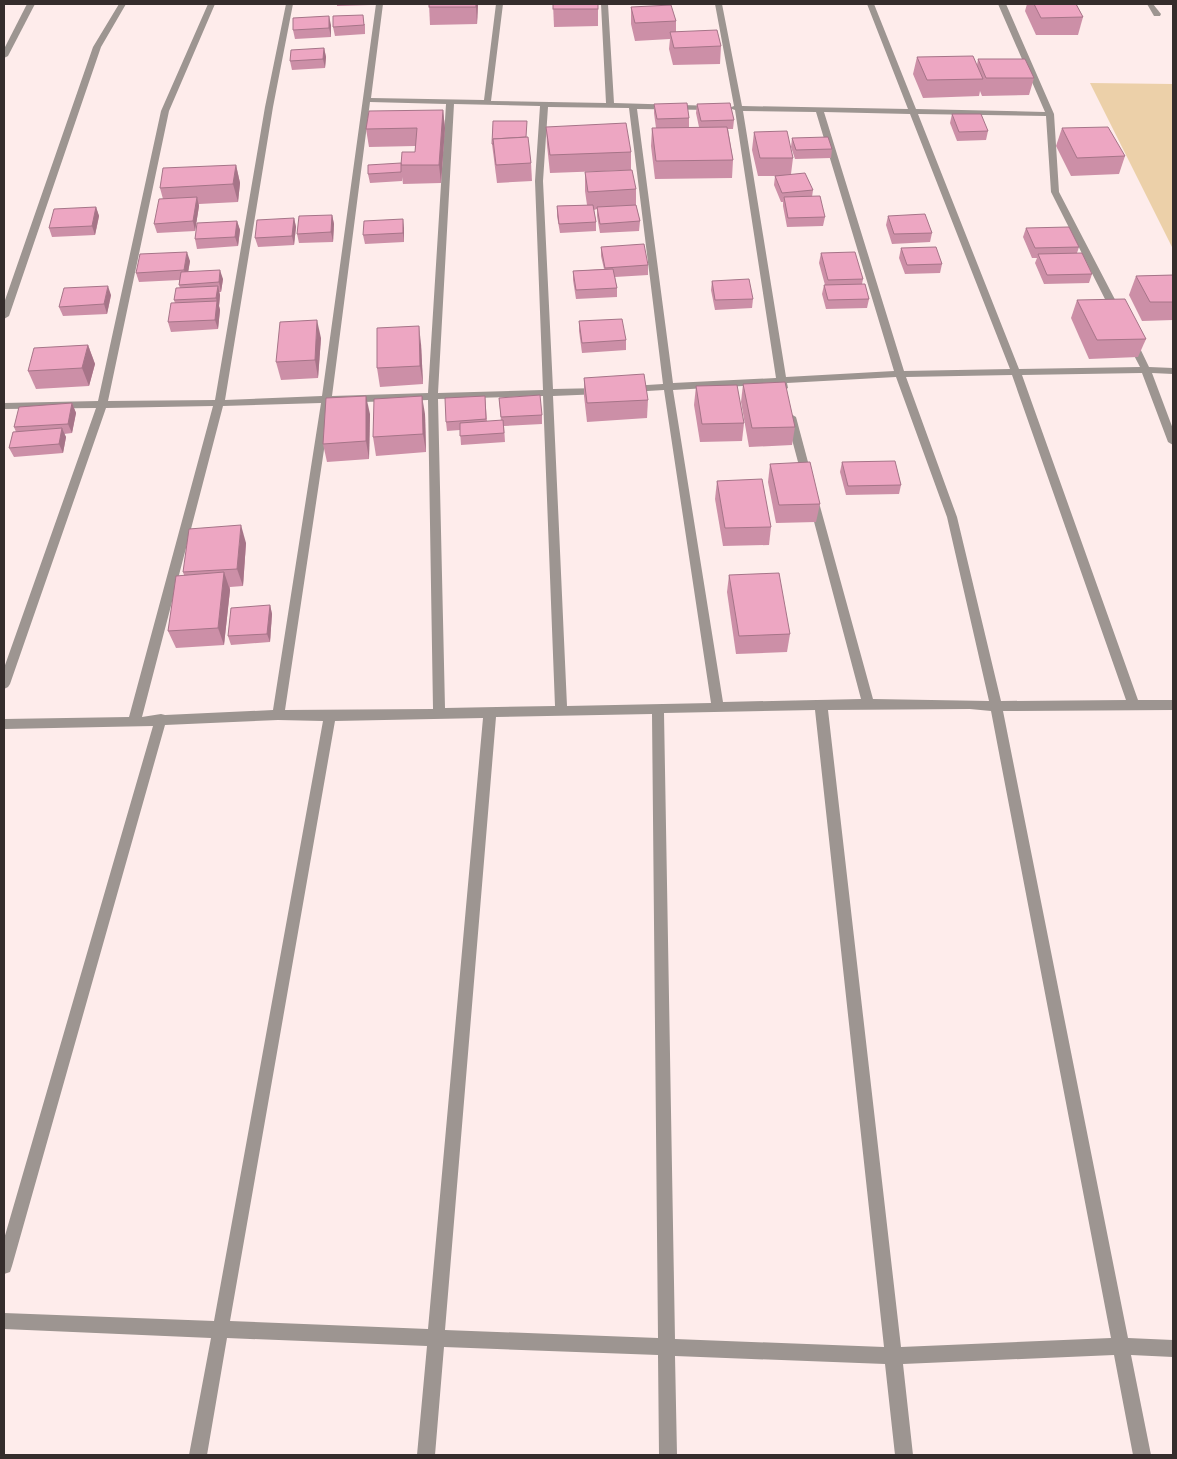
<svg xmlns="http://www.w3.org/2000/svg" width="1177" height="1459" font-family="Roboto,sans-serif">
  <rect width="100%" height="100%" fill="#feeceb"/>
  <polygon fill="#ecd0a9" points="1090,83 1173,84 1173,249"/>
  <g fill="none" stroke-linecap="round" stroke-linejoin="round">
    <g fill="#9d9591" fill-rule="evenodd">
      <polygon points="27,4 35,4 8,56 4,58 4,49"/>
      <polygon points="119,4 126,4 101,47 9,316 4,319 4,303 93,47"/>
      <path d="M208,4h7l-46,107 -61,290 107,-1 50,-293 21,-103h7l-20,103 -48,293 97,-4 54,-392h7l-12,94 113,2 12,-96h7l-12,97 115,2 -5,-99h7l6,99 102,3 1,2 -4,2 -76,-1 36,274 103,-5 -41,-268 -6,-2 5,-2 -19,-102h7l20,102 166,3 -41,-105h7l42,105 129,3 -47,-108h8l48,110 5,78 63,121 -5,3 -5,-3 -61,-121 -5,-76 -128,-2 101,255 121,-2 -14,-27 5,-3 5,3 13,27 24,1v6l-21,-1 21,56v16l-5,-3 -26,-69 -120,2 116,325h35v10l-170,1 125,627 45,2v17l-42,-2 20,100h-18l-19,-100 -211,9 10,91h-18l-10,-91 -210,-8 2,99h-18l-1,-100 -214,-8 -9,108h-18l10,-109 -200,-8 -20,117h-18l22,-117 -207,-9v-16l210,8 109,-600 -45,-1 -113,5 -153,541 -2,6 -6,2v-35l149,-513 -149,3v-10l125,-2 84,-311 -107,2 -96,276 -2,3 -4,2v-21l92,-260 -92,1v-6l94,-2 63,-290zM370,102l76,2 -18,289 -96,3zM454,104l86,2 -5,75 8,209 -105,3zM548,107l81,1 34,276 -32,2 -5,3 5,3 33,-2 47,313 -144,3 -14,-310 48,-2 5,-3 -5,-3 -48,1 -10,-208zM743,111l73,1 78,259 -108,6zM824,112l86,2 100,255 -106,2zM1012,375l114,325 -125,1 -44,-184 -51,-140zM896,377l51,140 42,184 -116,-2 -55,-200 -5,-4 -5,4 53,200 -138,3 -50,-312 104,-6 2,6 4,1 5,-3 -1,-5zM543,396l12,310 -110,2 -7,-309zM428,400l5,309 -148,1 46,-307zM321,403l-48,307 -108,5 -4,-1 -19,3 81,-311zM970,709l21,2 120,627 -210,9 -73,-637zM815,710l69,637 -209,-8 -11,-626zM652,714l6,624 -213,-8 51,-613zM483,718l-55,611 -198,-8 105,-600z"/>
      <polygon points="1147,4 1153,4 1161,14 1160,16 1154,16"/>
      <polygon points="791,414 796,417 812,477 807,481 802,477 786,417"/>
    </g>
  </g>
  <g fill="#cc8fa7">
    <polygon points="337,4 371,4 371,5 337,6"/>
    <polygon points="429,4 478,4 477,24 430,25"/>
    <polygon points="553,4 598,4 598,26 554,27"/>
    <polygon points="1027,4 1076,4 1083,17 1078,35 1036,35 1025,11"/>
    <polygon points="631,7 676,21 676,32 721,46 720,64 673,65 669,49 670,39 635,41 631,24"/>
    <polygon points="365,24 365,34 335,36 333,27"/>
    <polygon points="331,25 331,37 295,39 293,30"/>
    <polygon points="324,48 326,57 325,68 292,70 290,61"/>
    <polygon points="917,57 977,65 978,59 1034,78 1029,95 982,96 980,91 979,96 923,98 913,74"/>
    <polygon points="654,104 689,118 689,127 699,127 696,113 697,104 734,120 733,129 728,129 733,160 732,178 655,179 651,146 652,128 656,128 654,113"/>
    <polygon points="443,110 445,128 441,183 403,184 402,177 402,181 370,183 368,174 401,163 415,152 415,146 369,147 366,129"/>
    <polygon points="952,114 988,131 986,140 957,141 950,123"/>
    <polygon points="546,127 631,152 631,170 550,173 547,145"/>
    <polygon points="1062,128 1125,156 1119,174 1071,176 1056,146"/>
    <polygon points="754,132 793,158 791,174 813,190 812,197 825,217 823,226 787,227 783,206 783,202 781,202 774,185 775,176 758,176 752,150"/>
    <polygon points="527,137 531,163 532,181 497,183 492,144"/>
    <polygon points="792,138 832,149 831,158 795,159 791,147"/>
    <polygon points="236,165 240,183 238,202 199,204 199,206 195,231 157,233 154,224 163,199 160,188"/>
    <polygon points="585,172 636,189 636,205 640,221 639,231 600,233 597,216 597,209 594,210 596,222 596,231 560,233 557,216 557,206 587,205 585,191"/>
    <polygon points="96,207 99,216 95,235 52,237 49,228"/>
    <polygon points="332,215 334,224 333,242 299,243 297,234"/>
    <polygon points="888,216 932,233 930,242 892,244 886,225"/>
    <polygon points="294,218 296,227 294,245 258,247 255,238"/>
    <polygon points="237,221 240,230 238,246 197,249 195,239"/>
    <polygon points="404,228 404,242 365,244 363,235"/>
    <polygon points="1026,228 1079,247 1077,253 1092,274 1089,283 1044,284 1035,263 1037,258 1032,258 1023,237"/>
    <polygon points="601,247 648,265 648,275 615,277 617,288 617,297 576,299 573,280 573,271 604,269 601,256"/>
    <polygon points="901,248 942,264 940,273 905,274 899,258"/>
    <polygon points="821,253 863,279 862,284 869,299 867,308 826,309 822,294 824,285 825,285 819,263"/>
    <polygon points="190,261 188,272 223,279 221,292 219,292 220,295 219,306 220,310 218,329 171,332 168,322 175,303 174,300 180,288 179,285 179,280 139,282 136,273"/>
    <polygon points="1173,275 1173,320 1142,321 1129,295 1136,276"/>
    <polygon points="712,281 753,299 752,308 715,310 711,290"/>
    <polygon points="111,295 107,314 63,316 59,307"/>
    <polygon points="1077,300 1146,339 1138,357 1089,359 1071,318"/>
    <polygon points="579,321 626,340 626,350 582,353 579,331"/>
    <polygon points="321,338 318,378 281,380 276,362"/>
    <polygon points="421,344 423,384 380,387 377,368"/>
    <polygon points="88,345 95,364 89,386 36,389 28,371"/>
    <polygon points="584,378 648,400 647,418 587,422 584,396"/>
    <polygon points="743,384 795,427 792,445 749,447 741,402"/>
    <polygon points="696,386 744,423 742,441 700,442 694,405"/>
    <polygon points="485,396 487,421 501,421 499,398 542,415 542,424 504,426 505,442 461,445 460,430 447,431 446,422"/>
    <polygon points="72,403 76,413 72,433 64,434 66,437 63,453 14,457 9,448 16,432 14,427"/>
    <polygon points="370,414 369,459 327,462 323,444"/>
    <polygon points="425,414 426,452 376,456 373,437"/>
    <polygon points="842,462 901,485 899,494 846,495 840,472"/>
    <polygon points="770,464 820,504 816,522 776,523 768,482"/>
    <polygon points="717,481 771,527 769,545 723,546 715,499"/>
    <polygon points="246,543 243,586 230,587 230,590 224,645 176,648 168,631 184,575 183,572"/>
    <polygon points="729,575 790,634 787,652 736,654 727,592"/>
    <polygon points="270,605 272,614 270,642 231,645 228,636"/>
  </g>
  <g fill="#a67488">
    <polygon points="476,4 478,4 477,24 476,7"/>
    <polygon points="329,16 331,25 331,37 329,28"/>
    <polygon points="324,48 326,57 325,68 323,59"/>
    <polygon points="443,110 445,128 441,183 439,165"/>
    <polygon points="236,165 240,183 238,202 233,184"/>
    <polygon points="197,197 199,206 195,231 193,221"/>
    <polygon points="96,207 99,216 95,235 92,226"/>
    <polygon points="332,215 334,224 333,242 331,232"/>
    <polygon points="294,218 296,227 294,245 292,236"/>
    <polygon points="403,219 404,228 404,242 403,233"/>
    <polygon points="237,221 240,230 238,246 235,237"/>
    <polygon points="187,252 190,261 187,279 184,270"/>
    <polygon points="220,270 223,279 221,292 219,282"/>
    <polygon points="108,286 111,295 107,314 104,304"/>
    <polygon points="218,286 220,295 219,306 220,310 218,329 215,320 217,302 216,298"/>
    <polygon points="317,320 321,338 318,378 315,360"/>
    <polygon points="419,326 421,344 423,384 420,366"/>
    <polygon points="88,345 95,364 89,386 82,368"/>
    <polygon points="366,396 370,414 369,459 366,441"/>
    <polygon points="422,396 425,414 426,452 423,434"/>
    <polygon points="72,403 76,413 72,433 68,424"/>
    <polygon points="62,428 66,437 63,453 59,444"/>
    <polygon points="241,525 246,543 243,586 237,569"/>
    <polygon points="224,572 230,590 224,645 218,628"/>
    <polygon points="270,605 272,614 270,642 267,634"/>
  </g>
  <g fill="#eda6c2" stroke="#a67488">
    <rect x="429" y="4" width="47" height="3"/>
    <rect x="553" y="4" width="45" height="5"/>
    <polygon points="1034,4 1076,4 1083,17 1041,18"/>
    <polygon points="671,5 676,21 635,23 631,7"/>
    <polygon points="363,15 364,25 333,27 333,16"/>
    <polygon points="329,16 329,28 293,30 293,18"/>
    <polygon points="717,30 721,46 674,48 670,32"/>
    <polygon points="324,48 323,59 290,61 291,50"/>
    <polygon points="973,56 983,79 927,80 917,57"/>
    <polygon points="978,59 1025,59 1034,78 986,78"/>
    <polygon points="687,103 689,118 657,119 654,104"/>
    <polygon points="730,103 734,120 701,121 697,104"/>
    <polygon points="443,110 439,165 401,165 402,152 415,152 417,128 366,129 369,111"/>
    <polygon points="952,114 981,114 988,131 959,132"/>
    <polygon points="493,121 527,121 526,137 493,139 494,144 492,144"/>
    <polygon points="626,123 631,152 550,155 546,127"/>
    <polygon points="727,127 733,160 656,161 652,128"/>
    <polygon points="1108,127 1125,156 1077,158 1062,128"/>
    <polygon points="787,131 793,158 760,158 754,132"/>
    <polygon points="528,137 531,163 496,165 493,139"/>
    <polygon points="828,137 832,149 796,150 792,138"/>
    <polygon points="401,163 401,172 368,174 368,165"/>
    <polygon points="236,165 233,184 160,188 163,168"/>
    <polygon points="632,170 636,189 588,192 585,172"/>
    <polygon points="805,173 813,190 782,193 775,176"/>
    <polygon points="820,196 825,217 788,218 784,197"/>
    <polygon points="197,197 193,221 154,224 159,199"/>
    <polygon points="593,205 596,222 559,224 557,206"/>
    <polygon points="636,205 640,221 600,224 597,207"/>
    <polygon points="96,207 92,226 49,228 54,209"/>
    <polygon points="925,214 932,233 894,234 888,216"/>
    <polygon points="332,215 331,232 297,234 299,216"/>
    <polygon points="294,218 292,236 255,238 257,220"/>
    <polygon points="403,219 403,233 363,235 364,221"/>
    <polygon points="237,221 235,237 195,239 197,223"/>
    <polygon points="1069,227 1079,247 1035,248 1026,228"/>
    <polygon points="644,244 648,265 605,268 601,247"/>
    <polygon points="936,247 942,264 907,265 901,248"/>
    <polygon points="187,252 184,270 136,273 140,254"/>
    <polygon points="855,252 863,279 828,280 821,253"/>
    <polygon points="1082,253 1092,274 1047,275 1038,254"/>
    <polygon points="613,269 617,288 576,290 573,271"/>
    <polygon points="220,270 219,282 179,285 181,272"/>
    <polygon points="1173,275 1173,302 1150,302 1136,276"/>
    <polygon points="749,279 753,299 715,300 712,281"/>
    <polygon points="865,284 869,299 828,300 824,285"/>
    <polygon points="108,286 104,304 59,307 64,288"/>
    <polygon points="218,286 216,298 174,300 176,288"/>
    <polygon points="1125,299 1146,339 1097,340 1077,300"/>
    <polygon points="217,301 215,320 168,322 171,303"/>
    <polygon points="622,319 626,340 582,343 579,321"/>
    <polygon points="317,320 315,360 276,362 280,322"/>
    <polygon points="419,326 420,366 377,368 377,328"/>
    <polygon points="88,345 82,368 28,371 34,348"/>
    <polygon points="644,374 648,400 587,403 584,378"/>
    <polygon points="785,382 795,427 752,428 743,384"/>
    <polygon points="737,385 744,423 702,424 696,386"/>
    <polygon points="540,395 542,415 501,417 499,398"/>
    <polygon points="366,396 366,441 323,444 326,398"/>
    <polygon points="422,396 423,434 373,437 374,399"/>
    <polygon points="485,396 486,419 446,422 445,398"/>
    <polygon points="72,403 68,424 14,427 19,407"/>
    <polygon points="503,420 504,433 460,436 460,423"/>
    <polygon points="62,428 59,444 9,448 13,432"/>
    <polygon points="895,461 901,485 848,486 842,462"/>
    <polygon points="810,462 820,504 779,505 770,464"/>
    <polygon points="762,479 771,527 725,528 717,481"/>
    <polygon points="241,525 237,569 183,572 189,529"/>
    <polygon points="224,572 218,628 168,631 176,576"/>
    <polygon points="779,573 790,634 739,636 729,575"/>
    <polygon points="270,605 267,634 228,636 231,608"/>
  </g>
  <rect width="1177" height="1459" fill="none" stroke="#352d2c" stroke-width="10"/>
</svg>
